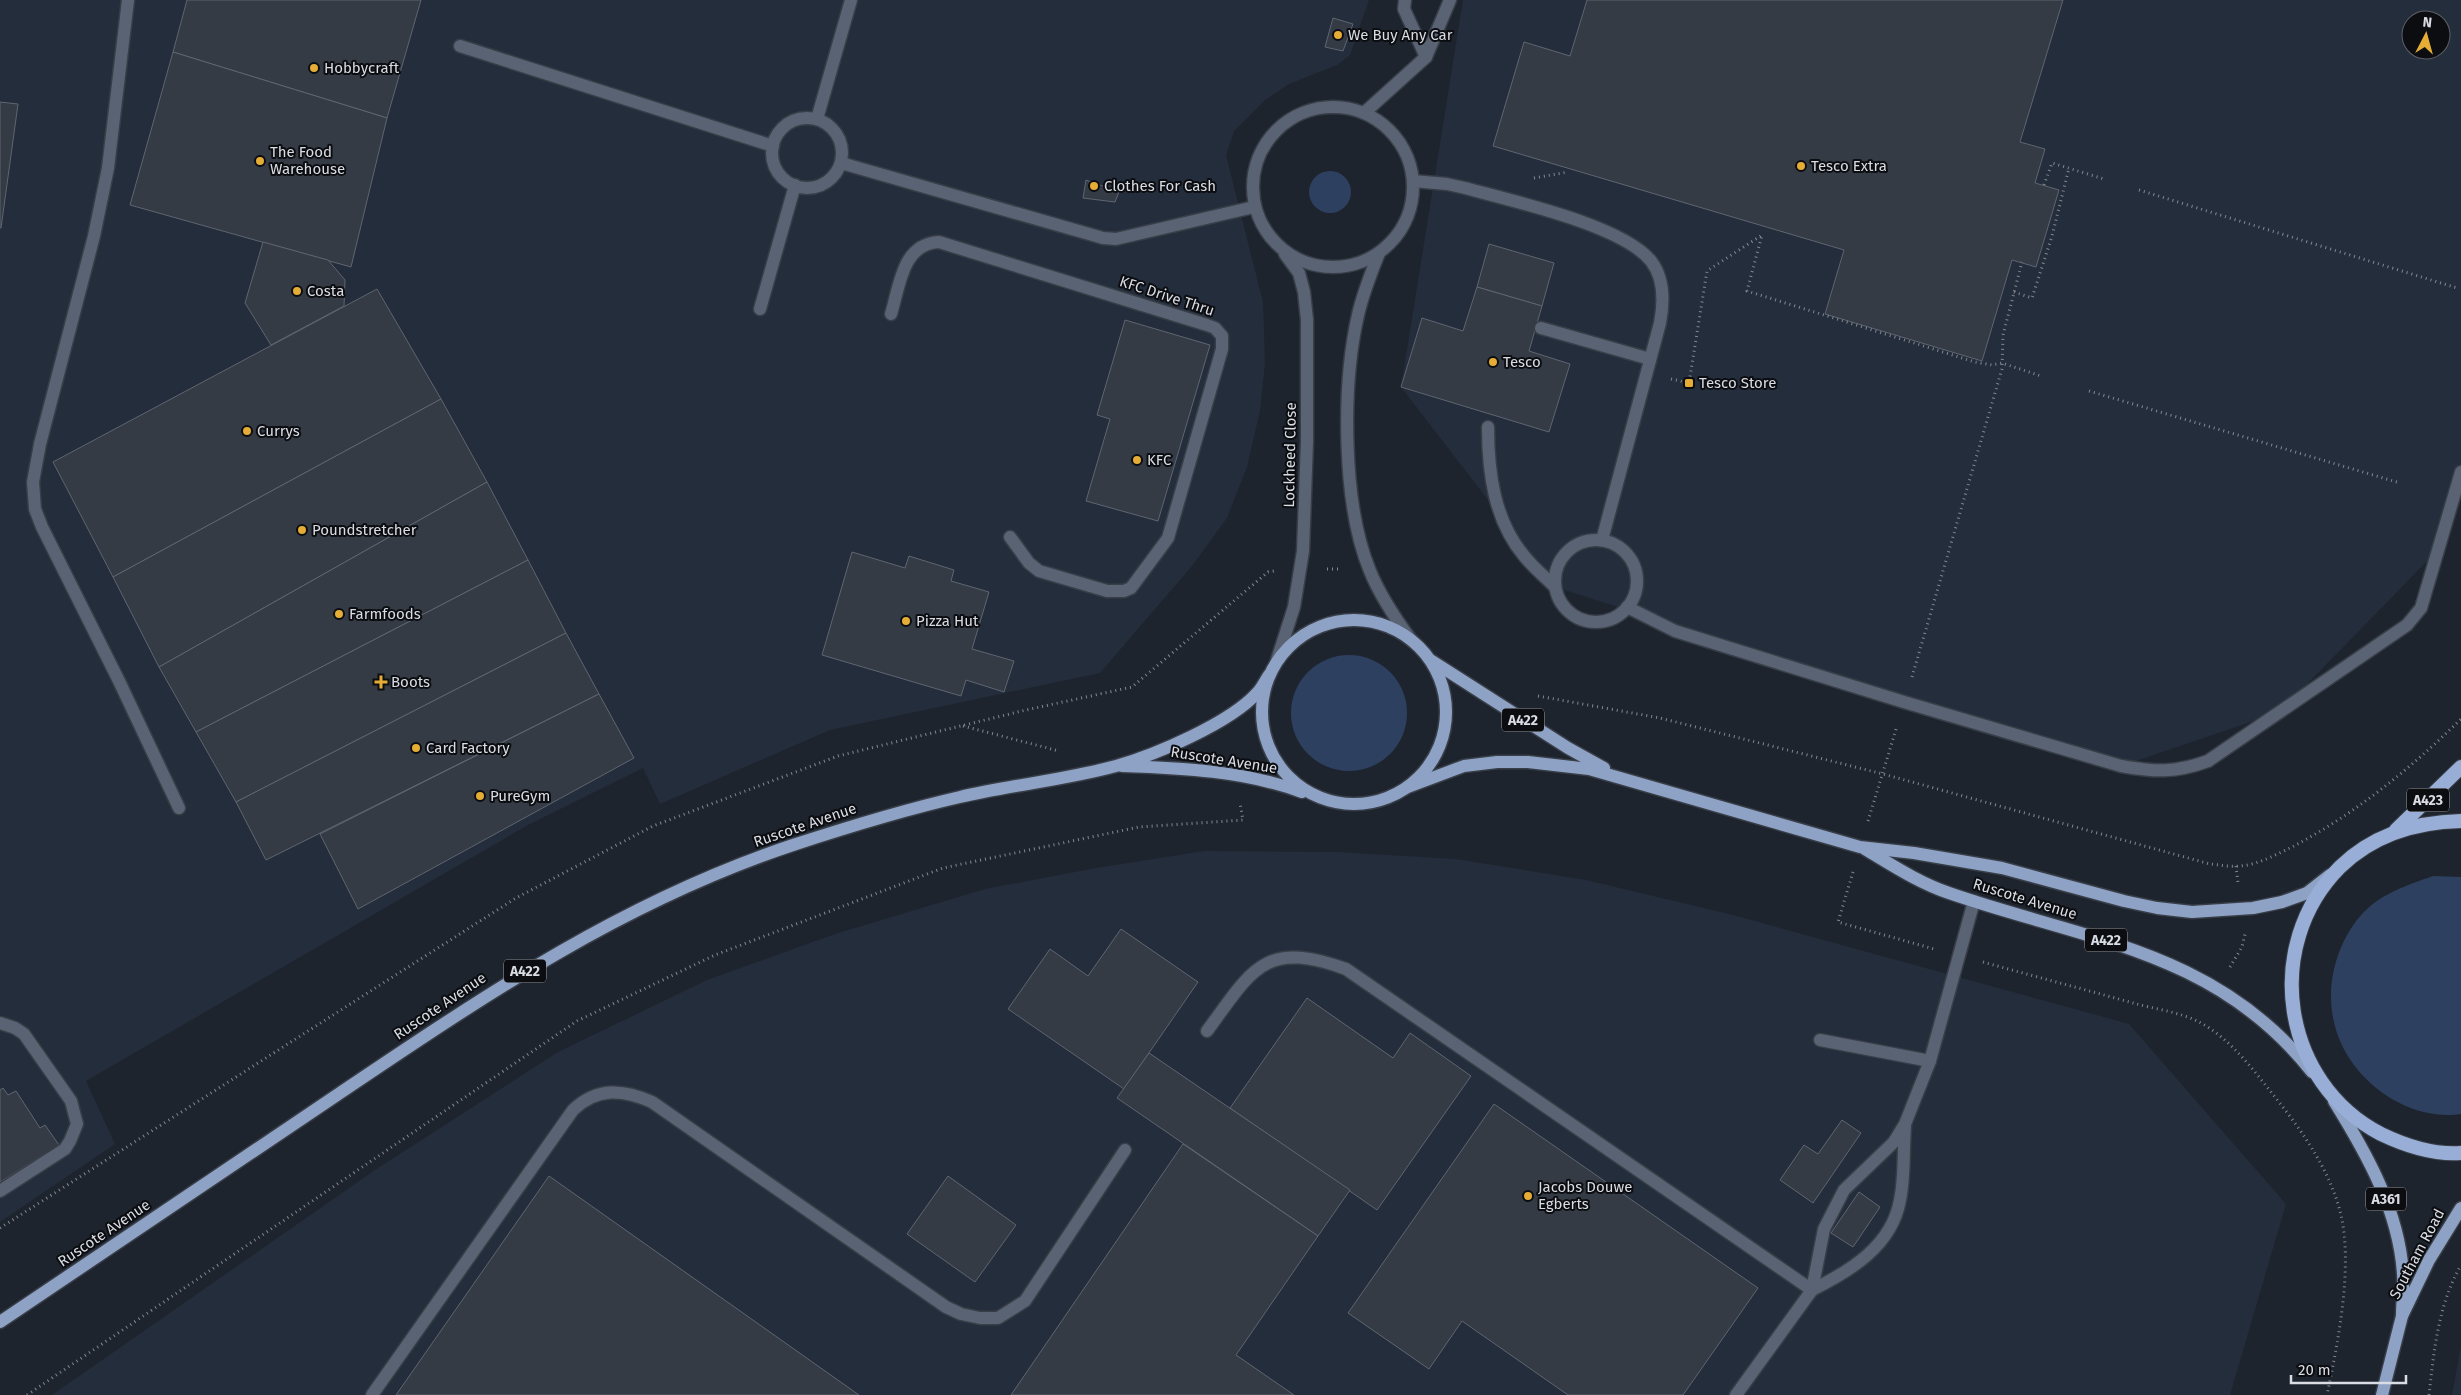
<svg xmlns="http://www.w3.org/2000/svg" width="2461" height="1395" font-family="'Fira Sans',sans-serif">
  <rect width="100%" height="100%" fill="#1e242e"/>
  <g fill="#242d3c" fill-rule="evenodd">
    <polygon points="0,0 1369,0 1350,55 1337,65 1289,84 1265,100 1234,131 1226,155 1263,302 1265,363 1260,411 1247,467 1227,518 1192,566 1100,673 830,730 660,804 643,768 528,825 86,1081 115,1144 0,1222"/>
    <path d="M1463,0h998v472l-24,79 -157,161 -159,54 -566,-179 -154,-200zM2411,20h30v30h-30z"/>
    <polygon points="1204,851 1336,852 1456,859 1586,880 1733,915 2129,1024 2286,1204 2230,1395 52,1395 375,1170 558,1052 707,980 835,934 985,889 1096,868"/>
    <polygon points="2461,1346 2461,1395 2452,1395"/>
  </g>
  <g fill="#2e4060">
    <circle cx="1330" cy="192" r="21"/>
    <circle cx="1349" cy="713" r="58"/>
    <path d="M2433,876l28,1v237c-56,8 -115,-37 -127,-92 -9,-37 3,-81 29,-109 19,-20 45,-28 70,-37z"/>
  </g>
  <g fill="#353b45" stroke="#5f6571">
    <polygon points="187,0 421,0 387,118 173,52"/>
    <polygon points="1587,0 2063,0 2020,142 2045,149 2035,183 2059,190 2036,267 2012,260 1982,361 1825,314 1844,250 1493,146 1524,42 1570,56"/>
    <polygon points="1333,18 1353,24 1343,51 1325,47"/>
    <polygon points="173,52 387,118 351,267 130,205"/>
    <polygon points="0,102 18,104 1,228 0,228"/>
    <polygon points="1086,180 1119,192 1115,202 1083,198"/>
    <polygon points="263,242 328,260 345,280 344,306 271,345 245,303"/>
    <polygon points="1489,244 1554,263 1542,306 1477,287"/>
    <polygon points="1477,287 1542,306 1529,351 1570,364 1549,432 1401,387 1422,318 1463,331"/>
    <polygon points="377,289 441,399 113,577 53,462"/>
    <polygon points="1125,320 1210,345 1158,521 1086,501 1110,419 1097,415"/>
    <polygon points="441,399 487,482 159,667 113,577"/>
    <polygon points="487,482 528,560 196,732 159,667"/>
    <polygon points="852,552 905,568 909,556 954,570 951,581 989,592 972,649 1014,661 1004,692 966,680 961,696 822,655"/>
    <polygon points="528,560 566,633 236,802 196,732"/>
    <polygon points="566,633 599,694 266,860 236,802"/>
    <polygon points="599,694 634,758 358,909 320,834"/>
    <polygon points="1121,929 1198,982 1124,1089 1008,1009 1050,949 1088,976"/>
    <polygon points="1307,998 1393,1058 1410,1033 1471,1076 1377,1210 1230,1108"/>
    <polygon points="1149,1053 1350,1190 1318,1236 1117,1098"/>
    <polygon points="3,1088 8,1095 16,1091 40,1128 45,1125 59,1145 0,1182 0,1090"/>
    <polygon points="1494,1104 1758,1288 1683,1395 1568,1395 1462,1321 1429,1369 1348,1313"/>
    <polygon points="1842,1120 1861,1133 1813,1203 1780,1180 1804,1145 1818,1154"/>
    <polygon points="1183,1144 1318,1236 1236,1355 1294,1395 1011,1395"/>
    <polygon points="549,1176 859,1395 396,1395"/>
    <polygon points="948,1176 1016,1225 975,1282 907,1234"/>
    <polygon points="1859,1192 1880,1207 1853,1247 1831,1233"/>
  </g>
  <g fill="none" stroke-linecap="round" stroke-linejoin="round">
    <defs>
      <g id="service">
        <polyline points="128,0 108,168 94,236 40,444 33,482 35,509 42,527 119,681 179,808"/>
        <polyline points="1405,0 1404,9 1426,57"/>
        <polyline points="460,46 773,146"/>
        <polyline points="1364,113 1426,57 1450,0"/>
        <circle cx="807" cy="153" r="35"/>
        <polyline points="817,119 851,0"/>
        <polyline points="841,163 1103,238 1116,239 1254,207"/>
        <path d="M1413,181l34,3 18,4c47,13 157,37 186,73 14,18 13,41 9,62l-58,217"/>
        <polyline points="760,309 795,185"/>
        <path d="M891,314c9,-29 11,-70 48,-72l268,83 8,3 7,8v13l-54,189 -37,50 -7,3h-17l-68,-20 -10,-8 -19,-26"/>
        <polyline points="1541,328 1650,359"/>
        <path d="M1488,427c0,45 6,94 37,130 9,11 20,20 30,30"/>
        <circle cx="1596" cy="581" r="41"/>
        <path d="M1627,607l48,24 229,71 217,64c34,6 54,7 87,-5l199,-136 14,-17 40,-136"/>
        <polyline points="0,1023 15,1028 24,1034 71,1101 77,1124 70,1141 65,1149 0,1191"/>
        <path d="M1207,1031c45,-61 57,-92 139,-62l466,321"/>
        <polyline points="1820,1040 1930,1061"/>
        <path d="M1812,1290c38,-19 80,-44 88,-90 5,-24 3,-49 5,-73"/>
        <path d="M372,1395l201,-285c24,-23 50,-21 79,-8l294,205 15,7 19,4h18l27,-17 100,-151"/>
        <polyline points="1736,1395 1812,1290 1824,1229 1844,1190 1894,1142 1905,1124 1930,1061 1974,901"/>
      </g>
      <g id="minor">
        <circle cx="1333" cy="187" r="80"/>
        <path d="M1379,253c-8,20 -16,40 -21,62 -16,70 -16,189 12,256 10,25 25,47 41,69"/>
        <polyline points="1277,660 1294,607 1303,551 1307,441 1307,320 1304,292 1299,273 1285,254"/>
      </g>
      <g id="primary">
        <circle cx="1354" cy="712" r="92"/>
        <polyline points="1432,661 1568,748 1604,768"/>
        <path d="M1122,766c60,2 123,5 180,26"/>
        <polyline points="1408,787 1464,766 1497,762 1528,762 1589,769 1860,847 1914,853 2002,868 2124,901 2157,908 2192,912 2253,908 2282,902 2307,893 2330,875"/>
        <path d="M1865,849c27,16 54,34 84,44 135,47 267,57 363,179"/>
        <path d="M2334,1101c33,53 65,110 69,173 1,14 -1,28 -1,42"/>
        <path d="M0,1322c112,-75 224,-151 337,-227 147,-99 285,-193 456,-250 55,-18 110,-35 167,-48 51,-12 105,-17 156,-31 39,-11 114,-43 141,-73 5,-5 8,-12 12,-18"/>
        <polyline points="2382,1395 2402,1316 2429,1260 2461,1208"/>
      </g>
      <g id="trunk">
        <path d="M2461,821c-44,1 -88,14 -121,46 -79,79 -58,216 41,267 25,12 52,21 80,19"/>
        <polyline points="2396,830 2461,767"/>
      </g>
    </defs>
    <use href="#service" stroke="#383e47" stroke-width="15"/>
    <use href="#minor" stroke="#383e47" stroke-width="15"/>
    <use href="#primary" stroke="#383e47" stroke-width="15"/>
    <use href="#trunk" stroke="#383e47" stroke-width="16"/>
    <g stroke="#838890" stroke-width="3" stroke-dasharray="1 4" stroke-linecap="butt">
      <polyline points="1534,178 1568,172"/>
      <polyline points="2044,185 2052,163 2104,179"/>
      <polyline points="2139,190 2457,288"/>
      <polyline points="2014,292 2032,298 2052,236 2069,168"/>
      <polyline points="1671,379 1689,383 1707,271 1762,235 1747,291 1975,362 1992,365 2002,363 2041,376"/>
      <polyline points="2089,391 2400,483"/>
      <polyline points="1327,569 1341,569"/>
      <polyline points="1912,677 2002,369 2003,335 2022,262"/>
      <path d="M1538,696l122,22 223,56 327,90c10,1 20,3 30,2 17,-1 35,-11 50,-18 64,-33 120,-79 171,-129"/>
      <polyline points="963,726 1059,751"/>
      <polyline points="1868,821 1897,726"/>
      <polyline points="2236,866 2238,883"/>
      <polyline points="1853,872 1838,922 1934,949"/>
      <path d="M1983,962c50,14 100,27 150,41 21,6 48,9 68,20 29,16 50,44 70,69 29,36 59,77 70,123 12,53 -3,127 -14,180"/>
      <polyline points="2230,967 2242,947 2245,934"/>
      <polyline points="0,1228 516,898 653,826 838,756 1026,710 1132,687 1268,572 1274,571"/>
      <polyline points="27,1395 577,1021 715,955 943,868 1139,827 1243,820 1240,803"/>
      <path d="M2429,1395c5,-44 9,-90 32,-130"/>
    </g>
    <use href="#service" stroke="#596374" stroke-width="12"/>
    <use href="#minor" stroke="#596374" stroke-width="12"/>
    <use href="#primary" stroke="#8ea2c5" stroke-width="12"/>
    <use href="#trunk" stroke="#98aed6" stroke-width="14"/>
  </g>
  <g fill="#e5ad35" stroke="#0b0d11" stroke-width="2">
    <circle cx="1338" cy="35" r="5"/>
    <circle cx="314" cy="68" r="5"/>
    <circle cx="260" cy="161" r="5"/>
    <circle cx="1801" cy="166" r="5"/>
    <circle cx="1094" cy="186" r="5"/>
    <circle cx="297" cy="291" r="5"/>
    <circle cx="1493" cy="362" r="5"/>
    <rect x="1684" y="378" width="10" height="10" rx="2.5"/>
    <circle cx="247" cy="431" r="5"/>
    <circle cx="1137" cy="460" r="5"/>
    <circle cx="302" cy="530" r="5"/>
    <circle cx="339" cy="614" r="5"/>
    <circle cx="906" cy="621" r="5"/>
    <path d="M378.5 674.5h5v5h5v5h-5v5h-5v-5h-5v-5h5z"/>
    <circle cx="416" cy="748" r="5"/>
    <circle cx="480" cy="796" r="5"/>
    <circle cx="1528" cy="1196" r="5"/>
  </g>
  <g text-anchor="middle" dominant-baseline="central" stroke-width="4" stroke-linejoin="round" paint-order="stroke">
    <g fill="#0b0d11" stroke="#9b9ea4" stroke-width="1">
      <rect x="1502" y="708.5" width="42" height="23" rx="4"/>
      <rect x="2407" y="788.5" width="42" height="23" rx="4"/>
      <rect x="2085" y="928.5" width="42" height="23" rx="4"/>
      <rect x="504" y="959.5" width="42" height="23" rx="4"/>
      <rect x="2366" y="1187.5" width="40" height="23" rx="4"/>
    </g>
    <g font-size="14" font-weight="bold" fill="#d9dce3">
      <text x="1523" y="720">A422</text>
      <text x="2428" y="800">A423</text>
      <text x="2106" y="940">A422</text>
      <text x="525" y="971">A422</text>
      <text x="2386" y="1199">A361</text>
    </g>
    <g font-size="15" fill="#d9dce3" stroke="#0b0d11" text-anchor="start">
      <text x="1348" y="35">We Buy Any Car</text>
      <text x="324" y="68">Hobbycraft</text>
      <text x="270" y="152">The Food<tspan x="270" dy="17">Warehouse</tspan></text>
      <text x="1811" y="166">Tesco Extra</text>
      <text x="1104" y="186">Clothes For Cash</text>
      <text x="307" y="291">Costa</text>
      <text x="1503" y="362">Tesco</text>
      <text x="1699" y="383">Tesco Store</text>
      <text x="257" y="431">Currys</text>
      <text x="1147" y="460">KFC</text>
      <text x="312" y="530">Poundstretcher</text>
      <text x="349" y="614">Farmfoods</text>
      <text x="916" y="621">Pizza Hut</text>
      <text x="391" y="682">Boots</text>
      <text x="426" y="748">Card Factory</text>
      <text x="490" y="796">PureGym</text>
      <text x="1538" y="1187">Jacobs Douwe<tspan x="1538" dy="17">Egberts</tspan></text>
    </g>
    <g font-size="15" fill="#d9dce3" stroke="#0b0d11">
      <text transform="translate(1167 296) rotate(18)">KFC Drive Thru</text>
      <text transform="translate(1290 455) rotate(-89)">Lockheed Close</text>
      <text transform="translate(1224 760) rotate(9)">Ruscote Avenue</text>
      <text transform="translate(805 825) rotate(-19)">Ruscote Avenue</text>
      <text transform="translate(2025 899) rotate(17)">Ruscote Avenue</text>
      <text transform="translate(440 1006) rotate(-34)">Ruscote Avenue</text>
      <text transform="translate(104 1233) rotate(-34)">Ruscote Avenue</text>
      <text transform="translate(2417 1254) rotate(-62)">Southam Road</text>
    </g>
  </g>
  <g transform="translate(2426 35) rotate(6)"><circle r="24" fill="#0b0d11" stroke="#5d6065"/>
  <path d="M0-4L9 19L0 12L-9 19Z" fill="#e5ad35"/>
  <text y="-8" font-size="14" font-weight="bold" text-anchor="middle" fill="#d9dce3">N</text>
  </g>
  <path d="M2291 1375v8h115v-8" fill="none" stroke="#d9dce3" stroke-width="2.5"/>
  <text x="2298" y="1375" font-size="15" fill="#d9dce3" stroke="#0b0d11" stroke-width="4" paint-order="stroke">20 m</text>
</svg>
